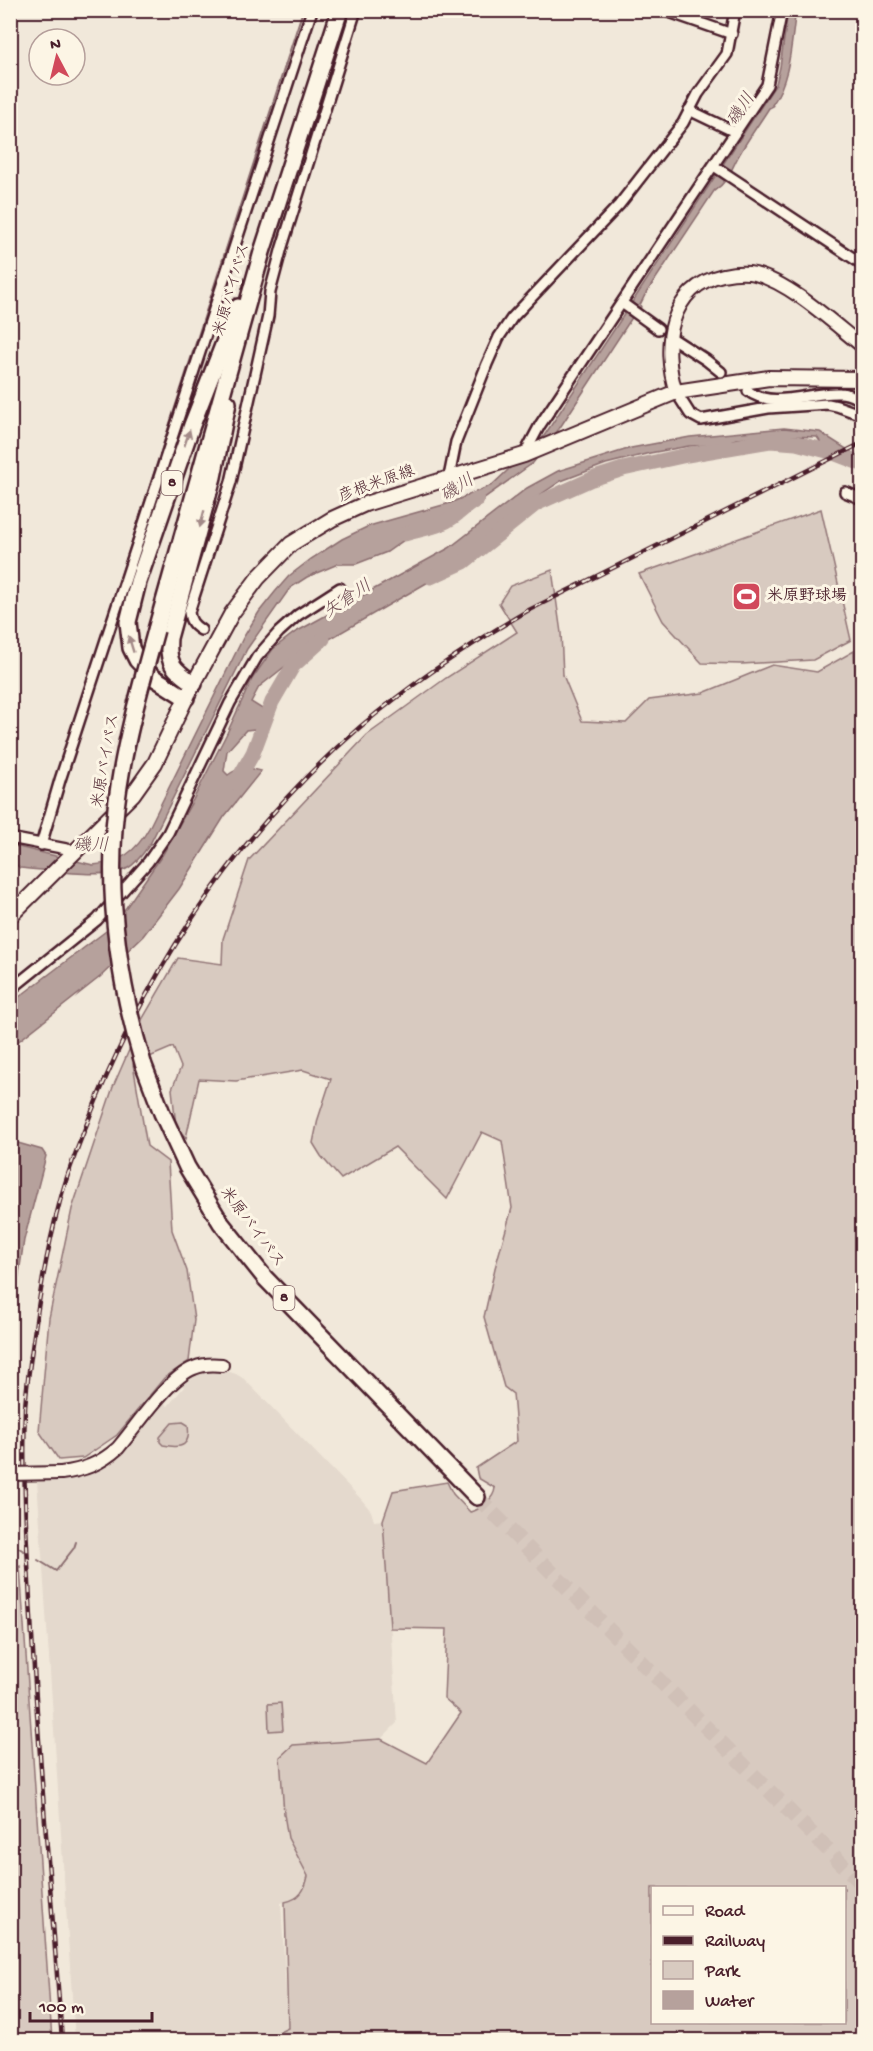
<svg xmlns="http://www.w3.org/2000/svg" width="873" height="2051" font-family="'Gochi Hand','Klee One',sans-serif">
  <rect width="100%" height="100%" fill="#f1e8da"/>
  <filter id="ink" filterUnits="userSpaceOnUse"><feTurbulence type="fractalNoise" baseFrequency=".0167" numOctaves="2"/><feDisplacementMap in="SourceGraphic" scale="12" xChannelSelector="R" yChannelSelector="G"/><feConvolveMatrix kernelMatrix="1 2 1 2 8 2 1 2 1" color-interpolation-filters="sRGB"/></filter>
  <g filter="url(#ink)">
    <polygon fill="#e4d9cd" points="221,1369 236,1374 244,1379 361,1499 371,1511 374,1521 383,1520 397,1723 381,1739 293,1745 288,1838 308,1875 306,1884 297,1898 281,1903 288,2028 263,2040 75,2040 37,1480 81,1478 110,1465 132,1443 164,1403 168,1406 184,1387 182,1385 199,1374 220,1372"/>
    <g fill="#d8cac0" stroke="#917476" stroke-width="1.5" fill-rule="evenodd">
      <polygon points="821,509 851,640 813,660 742,664 702,663 663,621 639,574"/>
      <path d="M552,570l9,63 2,42 19,46 44,2 23,-23 54,-7 69,-28 45,7 37,-21 2,46 4,19 2,2v1322h-599l25,-12 -3,-126c15,-3 20,-12 23,-26l-20,-38 -4,-24 -4,-57 13,-12 88,-6 46,24 34,-50 -17,-15 3,-69 -57,-1 -7,-108 10,-29 54,-9 6,12 17,18c10,-2 24,-13 25,-24l-17,-10 -2,-10 41,-27 -4,-47 -9,-7 -20,-70 11,-49 17,-60 -10,-67 -20,-9 -35,67 -52,-52 -54,32 -20,-23 -8,-13 5,-24 13,-40 -28,-9 -67,11 -37,-2 -13,59 -10,-12 -4,-37 9,-22 -8,-20 -40,17 14,82 21,16 4,68 15,41 7,49 -5,41 -25,17 -47,57 -34,23 -24,2 -20,-29 10,-113 23,-109 41,-122 30,-69 35,-60 44,6 1,-25 26,-79 118,-125 79,-57 71,-46 -18,-29 11,-17zM652,1888h192v134h-192z"/>
      <path d="M183,1422l5,3c3,21 -6,24 -25,20l-3,-3v-5l12,-14z"/>
      <polygon points="20,1566 52,2040 11,2040 10,1570"/>
      <polygon points="281,1703 283,1730 269,1731 268,1704"/>
    </g>
    <g fill="#b6a19c" stroke="#8b6d6f" stroke-width="1.5">
      <path d="M788,11h8c-5,30 -5,68 -24,94l1,1 -4,2c-10,16 -22,32 -31,49 -7,13 -10,25 -24,34l-69,104 -5,10 1,2 -10,12 -72,110 -26,34 -53,38 -66,32 -27,19 -31,12h-18l-31,13 -17,11 -43,61 -97,195c-6,8 -13,19 -22,24 -21,12 -82,2 -108,0l-9,-8 -1,-15 83,20c27,-2 43,-13 56,-37l94,-190 16,-26 16,-20 14,-16 22,-17 31,-20 27,-13 81,-23 42,-18 52,-49 232,-352 4,-17z"/>
      <path d="M784,428l36,4 42,27v7l-39,-20 -6,-9 -32,-1 -49,3 -17,6 -30,1 -39,7 -44,11 -45,17 -36,24 -55,49 -40,27 -137,79 -34,27 -8,15 13,8 6,13 -5,8 -10,-2 -9,1 -19,21 -3,20 4,4c12,-9 19,-8 33,-4l-37,46 -45,72 -36,47 -43,41 -89,70v-44l103,-78 49,-71 30,-54 34,-67 25,-54 21,-30 21,-16 155,-85 78,-60 31,-17 73,-23 59,-11z"/>
      <polygon points="11,1141 42,1150 46,1156 24,1240 11,1327"/>
    </g>
    <g fill="none" stroke-linecap="round" stroke-linejoin="round">
      <g stroke="#8b6d6f" stroke-width="2">
        <polyline points="43,818 303,10"/>
        <polyline points="10,1045 14,1049"/>
        <polyline points="12,1544 24,1551"/>
        <polyline points="38,1560 56,1571 74,1548 76,1542"/>
      </g>
      <g stroke="#b6a19c" stroke-width="15">
        <path d="M405,534c14,-5 32,-6 45,-15 10,-6 16,-14 27,-19"/>
        <polyline points="431,577 464,562 536,504 592,479 623,469 687,455 770,441 796,443 831,452 862,464"/>
        <polyline points="236,783 253,753 272,702 293,666 323,639"/>
      </g>
      <polyline stroke="#d0c0b7" stroke-width="15" stroke-dasharray="15 8" stroke-linecap="butt" points="477,1497 862,1884"/>
      <defs>
        <g id="minor">
          <polyline points="663,10 732,34"/>
          <polyline points="689,110 735,132"/>
          <polyline points="714,166 862,264"/>
          <polyline points="622,303 658,329"/>
          <polyline points="675,340 706,360 721,372"/>
          <path d="M748,391c25,19 63,0 92,2 6,0 13,3 18,5l4,11"/>
          <polyline points="676,392 690,414 701,420 768,408 828,404 837,406 862,415"/>
          <polyline points="524,455 540,425 767,85 782,10"/>
          <polyline points="449,477 456,442 487,364 499,337 512,318 619,205 683,123 698,94 727,54 735,10"/>
          <polyline points="845,492 862,499"/>
          <path d="M201,630c-8,-5 -11,-9 -12,-18l42,-130 37,-166 2,-24 12,-45 74,-237"/>
          <polyline points="10,838 77,851"/>
          <polyline points="41,845 60,780 312,10"/>
          <polyline points="10,990 97,920 148,862 168,833 230,703 257,657 279,632 298,615 340,588"/>
        </g>
        <g id="tertiary">
          <path d="M676,392c-15,-45 -7,-105 47,-117 10,-2 22,-3 32,-1 36,9 79,50 107,72"/>
          <path d="M61,1473c23,-3 39,-9 57,-25 19,-22 50,-70 76,-80 9,-4 19,-4 28,-3"/>
        </g>
        <polyline id="secondary" points="10,916 133,794 155,763 186,698 232,613 258,578 291,544 332,519 365,504 524,455 676,392 769,378 862,379"/>
        <g id="trunk">
          <polyline points="156,630 262,252 340,10"/>
          <path d="M194,684c-21,-15 -27,-20 -25,-46l44,-161 15,-74"/>
          <polyline points="186,698 153,677 137,660 131,648 128,622 138,582 192,425 238,307"/>
          <polyline points="143,1063 162,1113 187,1167 221,1223 265,1278 477,1497"/>
        </g>
      </defs>
      <use href="#minor" stroke="#4a1f2b" stroke-width="14"/>
      <use href="#tertiary" stroke="#4a1f2b" stroke-width="16"/>
      <use href="#secondary" stroke="#4a1f2b" stroke-width="18"/>
      <use href="#trunk" stroke="#4a1f2b" stroke-width="20"/>
      <use href="#minor" stroke="#fcf5e5" stroke-width="9"/>
      <use href="#tertiary" stroke="#fcf5e5" stroke-width="12"/>
      <use href="#secondary" stroke="#fcf5e5" stroke-width="14"/>
      <use href="#trunk" stroke="#fcf5e5" stroke-width="15"/>
      <defs>
        <path id="rail" d="M62,2040c-10,-134 -22,-269 -30,-404 -4,-76 -10,-152 -7,-228 2,-27 6,-53 10,-80 6,-43 14,-86 25,-127 9,-35 23,-67 36,-100 59,-143 146,-272 264,-374 52,-44 109,-82 167,-116l335,-168"/>
      </defs>
      <use href="#rail" stroke="#4a1f2b" stroke-width="4.5"/>
      <use href="#rail" stroke="#fcf5e5" stroke-width="2" stroke-dasharray="7" stroke-linecap="butt"/>
      <defs>
        <polyline id="tertiary-bridge" points="10,1474 61,1473"/>
        <path id="trunk-bridge" d="M143,1063c-27,-90 -39,-183 -24,-277 8,-53 23,-104 37,-156"/>
      </defs>
      <use href="#tertiary-bridge" stroke="#4a1f2b" stroke-width="16" stroke-linecap="butt"/>
      <use href="#trunk-bridge" stroke="#4a1f2b" stroke-width="20" stroke-linecap="butt"/>
      <use href="#tertiary-bridge" stroke="#fcf5e5" stroke-width="12"/>
      <use href="#trunk-bridge" stroke="#fcf5e5" stroke-width="15"/>
    </g>
    <defs><path id="oneway-solid" d="M-6-.8H1V-3.2L6.5 0L1 3.2V.8H-6Z" transform="scale(1.5)"/></defs>
    <g fill="#a38a88">
      <use href="#oneway-solid" transform="translate(187 438) rotate(-71)"/>
      <use href="#oneway-solid" transform="translate(202 519) rotate(105)"/>
      <use href="#oneway-solid" transform="translate(131 644) rotate(-107)"/>
    </g>
  </g>
  <defs>
    <symbol id="stadium-square" viewBox="-11 -11 22 22"><rect x="-9" y="-9" width="18" height="18" rx="4" fill="#d1495b" stroke="#fcf5e5"/><path d="M0-5a6.5 5 0 1 0 0 10a6.5 5 0 1 0 0-10ZM-3.5-1.8h7v3.6h-7Z" fill="#fff"/></symbol>
  </defs>
  <g fill-rule="evenodd">
    <use href="#stadium-square" x="730" y="580" width="33" height="33"/>
  </g>
  <g text-anchor="middle" dominant-baseline="central" stroke-width="6" stroke-linejoin="round" paint-order="stroke">
    <g fill="#fcf5e5" stroke="#7f5f63" stroke-width="1.5">
      <rect x="161.5" y="471" width="21" height="24" rx="4.5"/>
      <rect x="273.5" y="1286" width="21" height="24" rx="4.5"/>
    </g>
    <g font-size="15" font-weight="bold" fill="#4a1f2b">
      <text x="172" y="483">8</text>
      <text x="284" y="1298">8</text>
    </g>
    <g font-size="16" fill="#4a1f2b" stroke="#fcf5e5">
      <text transform="translate(233 290) rotate(-74)">米原バイパス</text>
      <text transform="translate(377 485) rotate(-20)">彦根米原線</text>
      <text transform="translate(107 761) rotate(-80)">米原バイパス</text>
      <text transform="translate(251 1228) rotate(53)">米原バイパス</text>
    </g>
    <g font-size="16" font-weight="bold" fill="#4a1f2b" stroke="#fcf5e5" text-anchor="start">
      <text x="767" y="597">米原野球場</text>
    </g>
    <g font-size="18" font-style="italic" fill="#704c53" stroke="#fcf5e5">
      <text transform="translate(742 110) rotate(-57)">磯川</text>
      <text transform="translate(458 489) rotate(-33)">磯川</text>
      <text transform="translate(348 600) rotate(-34)">矢倉川</text>
      <text x="91" y="846">磯川</text>
    </g>
  </g>
  <rect width="873" height="2051" fill="none" stroke="#fcf5e5" stroke-width="36"/>
  <rect x="18" y="18" width="837" height="2015" fill="none" stroke="#4a1f2b" stroke-width="2" filter="url(#ink)"/>
  <rect x="651" y="1886" width="195" height="138" fill="#fcf5e5" stroke="#b59f9b" stroke-width="1.5"/>
  <rect x="663" y="1906" width="30" height="9" fill="#fcf5e5" stroke="#b59f9b" stroke-width="1.5"/>
  <text x="705" y="1916" font-size="18" fill="#4a1f2b">Road</text>
  <rect x="663" y="1936" width="30" height="9" fill="#4a1f2b" stroke="#b59f9b" stroke-width="1.5"/>
  <text x="705" y="1946" font-size="18" fill="#4a1f2b">Railway</text>
  <rect x="663" y="1961" width="30" height="18" fill="#d8cac0" stroke="#b59f9b" stroke-width="1.5"/>
  <text x="705" y="1976" font-size="18" fill="#4a1f2b">Park</text>
  <rect x="663" y="1991" width="30" height="18" fill="#b6a19c" stroke="#b59f9b" stroke-width="1.5"/>
  <text x="705" y="2006" font-size="18" fill="#4a1f2b">Water</text>
  <g transform="translate(57 57) rotate(353)"><circle r="28" fill="#fcf5e5" stroke="#b59f9b" stroke-width="1.5"/>
  <path d="M0-4.5L10 22L0 15L-10 22Z" fill="#d1495b"/>
  <text y="-9" font-size="16" font-weight="bold" text-anchor="middle" fill="#4a1f2b">N</text>
  </g>
  <path d="M30 2012v9h122v-9" fill="none" stroke="#4a1f2b" stroke-width="3"/>
  <text x="39" y="2012" font-size="18" fill="#4a1f2b" stroke="#fcf5e5" stroke-width="4.5" paint-order="stroke">100 m</text>
</svg>
